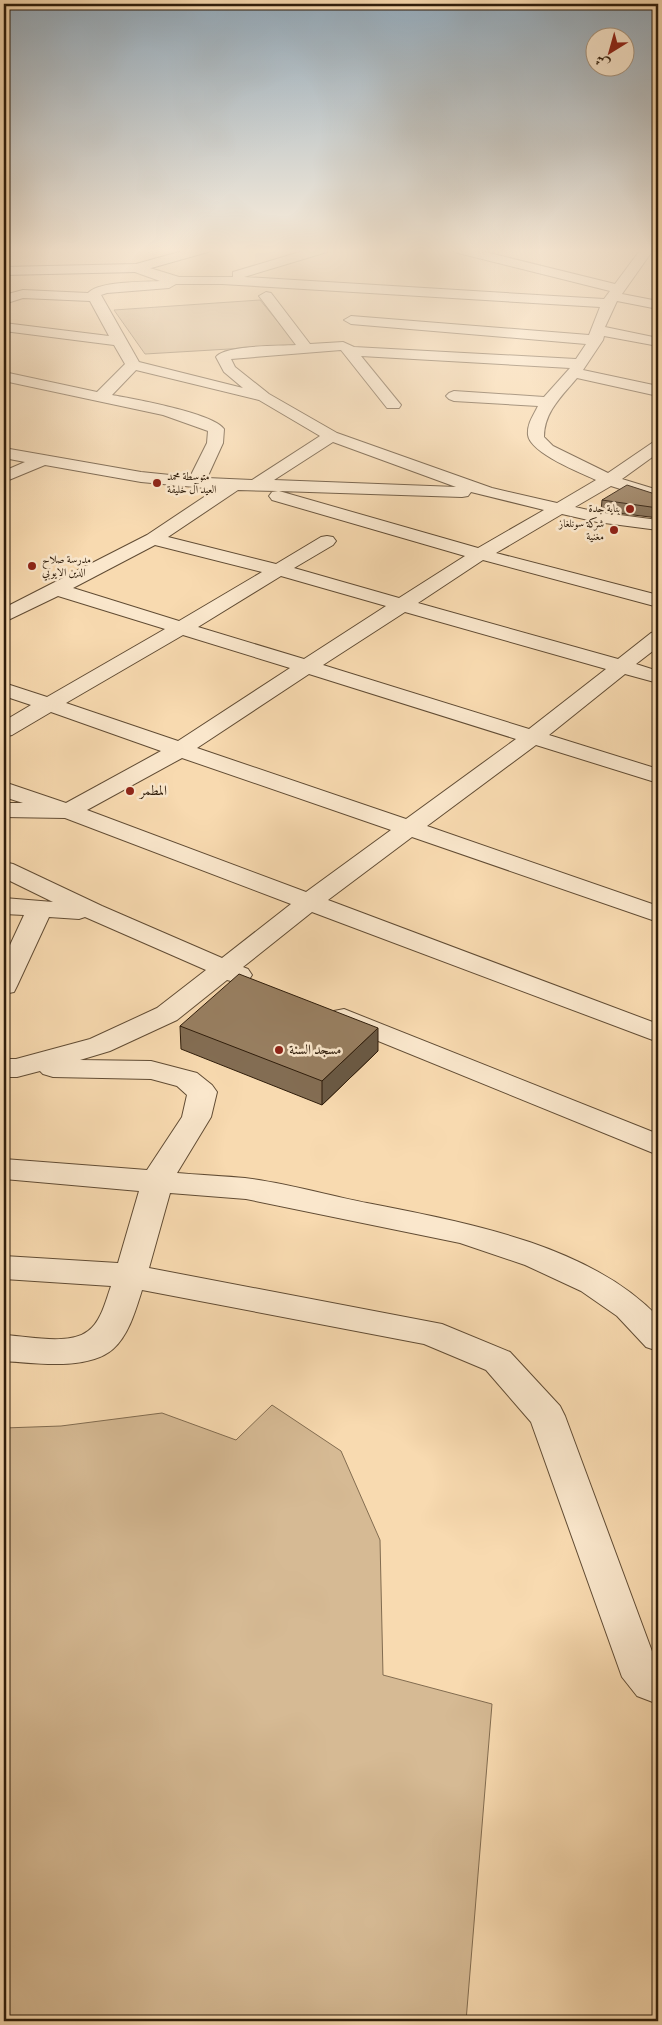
<svg xmlns="http://www.w3.org/2000/svg" width="662" height="2025" font-family="Vollkorn,Amiri,serif">
  <rect width="100%" height="100%" fill="#f8dab0"/>
  <filter id="stains"><feTurbulence type="fractalNoise" baseFrequency=".004" numOctaves="4"/><feColorMatrix values="0 0 0 0 .2 0 0 0 0 .09 0 0 0 0 .02 0 0 0 .5 -.17"/></filter>
  <radialGradient id="worn" r=".72"><stop offset=".6" stop-color="#630" stop-opacity="0"/><stop offset="1" stop-color="#630" stop-opacity=".3"/></radialGradient>
  <g fill="#d6ba94" stroke="#826c50">
    <polygon points="260,300 297,345 145,354 114,310"/>
    <polygon points="272,1405 341,1451 380,1540 383,1675 492,1704 466,2021 4,2021 4,1428 61,1426 162,1413 236,1440"/>
  </g>
  <g fill="none" stroke-linecap="round" stroke-linejoin="round">
    <defs>
      <g id="street">
        <path d="M310,249h19l-2,3 -83,25 360,22 6,-8 -156,-39 -2,-3h21l142,35 26,-35 12,1 -31,44 36,7v8l-41,-8 -12,26 53,11v8l-54,-10 -1,4 -20,30 75,16v10l-81,-18c-15,18 -33,34 -33,59l9,9 55,27 44,-30 6,-2v12l-36,26 36,11v11l-47,-15 -36,21 22,5 61,8v10l-61,-8 -35,-8 -66,39 162,42v12l-175,-47 -65,43 200,56 33,-26 7,-2v16l-22,17 22,7v12l-33,-9 -76,61 109,34v14l-122,-38 -109,81 231,80v16l-246,-85 -84,63 330,124v18l-346,-130 -69,55 5,2 4,6 -4,6 -9,2 -12,-3 -50,40 -67,31 -30,9 71,1 46,12 15,12 5,7 -6,25 -34,56c22,2 45,3 68,5 41,5 82,17 122,25 96,19 222,41 291,114v34l-12,-4 -29,-31 -36,-25 -56,-26 -65,-22 -214,-44 -76,-6 -21,75 293,56 68,28 50,54 5,10 88,238 5,7v43l-21,-8 -15,-19 -91,-255 -45,-52 -62,-26 -282,-54c-6,19 -13,45 -29,59 -25,22 -79,14 -109,12v-26c23,1 65,11 84,-4 13,-9 18,-31 23,-45l-107,-7v-23l114,7 21,-72 -135,-12v-20l143,11 35,-53 5,-22 -10,-9 -26,-7 -98,-2 -10,-3 -3,-3 -23,6h-13v-18h12l74,-20 67,-31 49,-38 -121,-53 -6,2 -30,-2 -32,69 -3,6 -10,2v-36l20,-43 -20,-1v-16l49,4 -49,-24v-16l9,2 89,42 120,52 69,-54 -226,-86 -61,-1v-14h19l-19,-6v-15l62,21 95,-52 -110,-39 -39,23 -8,2v-16l27,-16 -27,-9v-13l43,14 118,-68 -107,-33 -54,26v-14l143,-73 69,-46 -75,-7 -96,-17 -41,17v-11l21,-9 -21,-4v-10l137,24 49,5 17,-34 1,-12 -45,-16 -159,-34v-9l93,20 28,-28 -11,-19 -110,-14v-8l105,13 -19,-35 -67,-3 -19,6v-9l19,-5 65,3c11,-12 55,-11 72,-12l-28,-10 -1,-3 6,-4 42,13h54v-5zM176,284h46l378,23 -11,28 -238,-19 -7,4 7,4 235,20 -10,15 -222,-12 -11,-5 -33,2 -39,-51 -5,-1 -7,4 37,49c-16,1 -72,0 -80,12l8,15 19,16 -104,-26 -38,-67 6,-2 62,-5zM341,350l46,58h12l2,-3 -40,-49 209,12 -26,29 -90,-6 -5,2 -3,3 3,3 5,2 84,5c-5,10 -11,18 -10,29 2,18 53,38 68,45l-39,23 -65,-15 -155,-55 -68,-39 -34,-27 -4,-8zM136,370l123,30 61,36 -68,44 -45,-2 16,-35 1,-14c-11,-16 -90,-30 -112,-34zM333,442l123,45 -182,-7zM238,490l40,1 -6,1 -3,4 3,4 193,56 -66,42 -105,-30 39,-23 3,-4 -3,-4 -6,-1 -6,1 -45,27 -108,-27zM279,491l183,6 6,-1 3,-4 73,18 -66,38zM155,545l107,27 -83,49 -106,-33zM281,576l105,30 -82,53 -106,-32zM405,612l201,57 -77,60 -206,-64zM183,635l107,33 -112,73 -112,-38zM309,674l207,65 -110,80 -209,-71zM182,758l209,72 -85,62 -219,-82z"/>
        <polygon points="344,1009 658,1134 658,1155 334,1023 330,1017 334,1011"/>
      </g>
      <polygon id="secondary" points="190,249 210,249 208,252 137,272 4,275 4,267 136,264"/>
    </defs>
    <use href="#street" stroke="#614c34" stroke-width="2"/>
    <use href="#secondary" stroke="#2f1d0b" stroke-width="2"/>
    <use href="#street" fill="#fae7cc" fill-rule="evenodd"/>
    <use href="#secondary" fill="#fae7cc" fill-rule="evenodd"/>
  </g>
  <g fill="#836d53" stroke="#2f1d0b">
    <polygon points="658,495 658,518 601,511 602,500"/>
    <polygon points="180,1026 378,1051 322,1105 181,1049"/>
  </g>
  <polygon fill="#6a5944" stroke="#2f1d0b" points="378,1028 378,1051 322,1105 322,1081"/>
  <g fill="#987f61" stroke="#2f1d0b">
    <polygon points="627,485 658,495 658,508 602,500"/>
    <polygon points="239,974 378,1028 322,1081 180,1026"/>
  </g>
  <linearGradient id="sky" x2="0" y2="1"><stop stop-color="#93aabb"/><stop offset="0.47" stop-color="#fceedb"/><stop offset="1" stop-color="#fceedb" stop-opacity="0"/></linearGradient>
  <rect width="662" height="533" fill="url(#sky)"/>
  <g fill="#8f2418" stroke="#fae7cc" stroke-width="2">
    <circle cx="157" cy="483" r="5"/>
    <circle cx="630" cy="509" r="5"/>
    <circle cx="614" cy="530" r="5"/>
    <circle cx="32" cy="566" r="5"/>
    <circle cx="130" cy="791" r="5"/>
    <circle cx="279" cy="1050" r="5"/>
  </g>
  <g text-anchor="middle" dominant-baseline="central" stroke-width="5" stroke-linejoin="round" paint-order="stroke">
    <g font-size="11" fill="#2f1d0b" stroke="#fae7cc" text-anchor="start">
      <text x="167" y="477">متوسطة محمد<tspan x="167" dy="13">العيد آل خليفة</tspan></text>
      <text x="620" y="509" text-anchor="end">بناية جدة</text>
      <text x="604" y="524" text-anchor="end">شركة سونلغاز<tspan x="604" dy="13">مغنية</tspan></text>
      <text x="42" y="560">مدرسة صلاح<tspan x="42" dy="13">الدين الايوبي</tspan></text>
    </g>
    <g font-size="14" fill="#2f1d0b" stroke="#fae7cc" text-anchor="start">
      <text x="140" y="791">المطمر</text>
      <text x="289" y="1050">مسجد السنة</text>
    </g>
  </g>
  <rect width="662" height="2025" fill="none" stroke="#f8dab0" stroke-width="20"/>
  <rect x="5" y="5" width="652" height="2015" fill="none" stroke="#2f1d0b" stroke-width="2.5"/>
  <rect x="10" y="10" width="642" height="2005" fill="none" stroke="#2f1d0b"/>
  <g transform="translate(610 52) rotate(217)"><circle r="24" fill="#fae7cc" stroke="#a9967f"/>
  <path d="M0-4L9 19L0 12L-9 19Z" fill="#8f2418"/>
  <text y="-8" font-size="14" font-weight="bold" text-anchor="middle" fill="#2f1d0b">ش</text>
  </g>
  <rect width="100%" height="100%" filter="url(#stains)"/>
  <rect width="100%" height="100%" fill="url(#worn)"/>
</svg>
